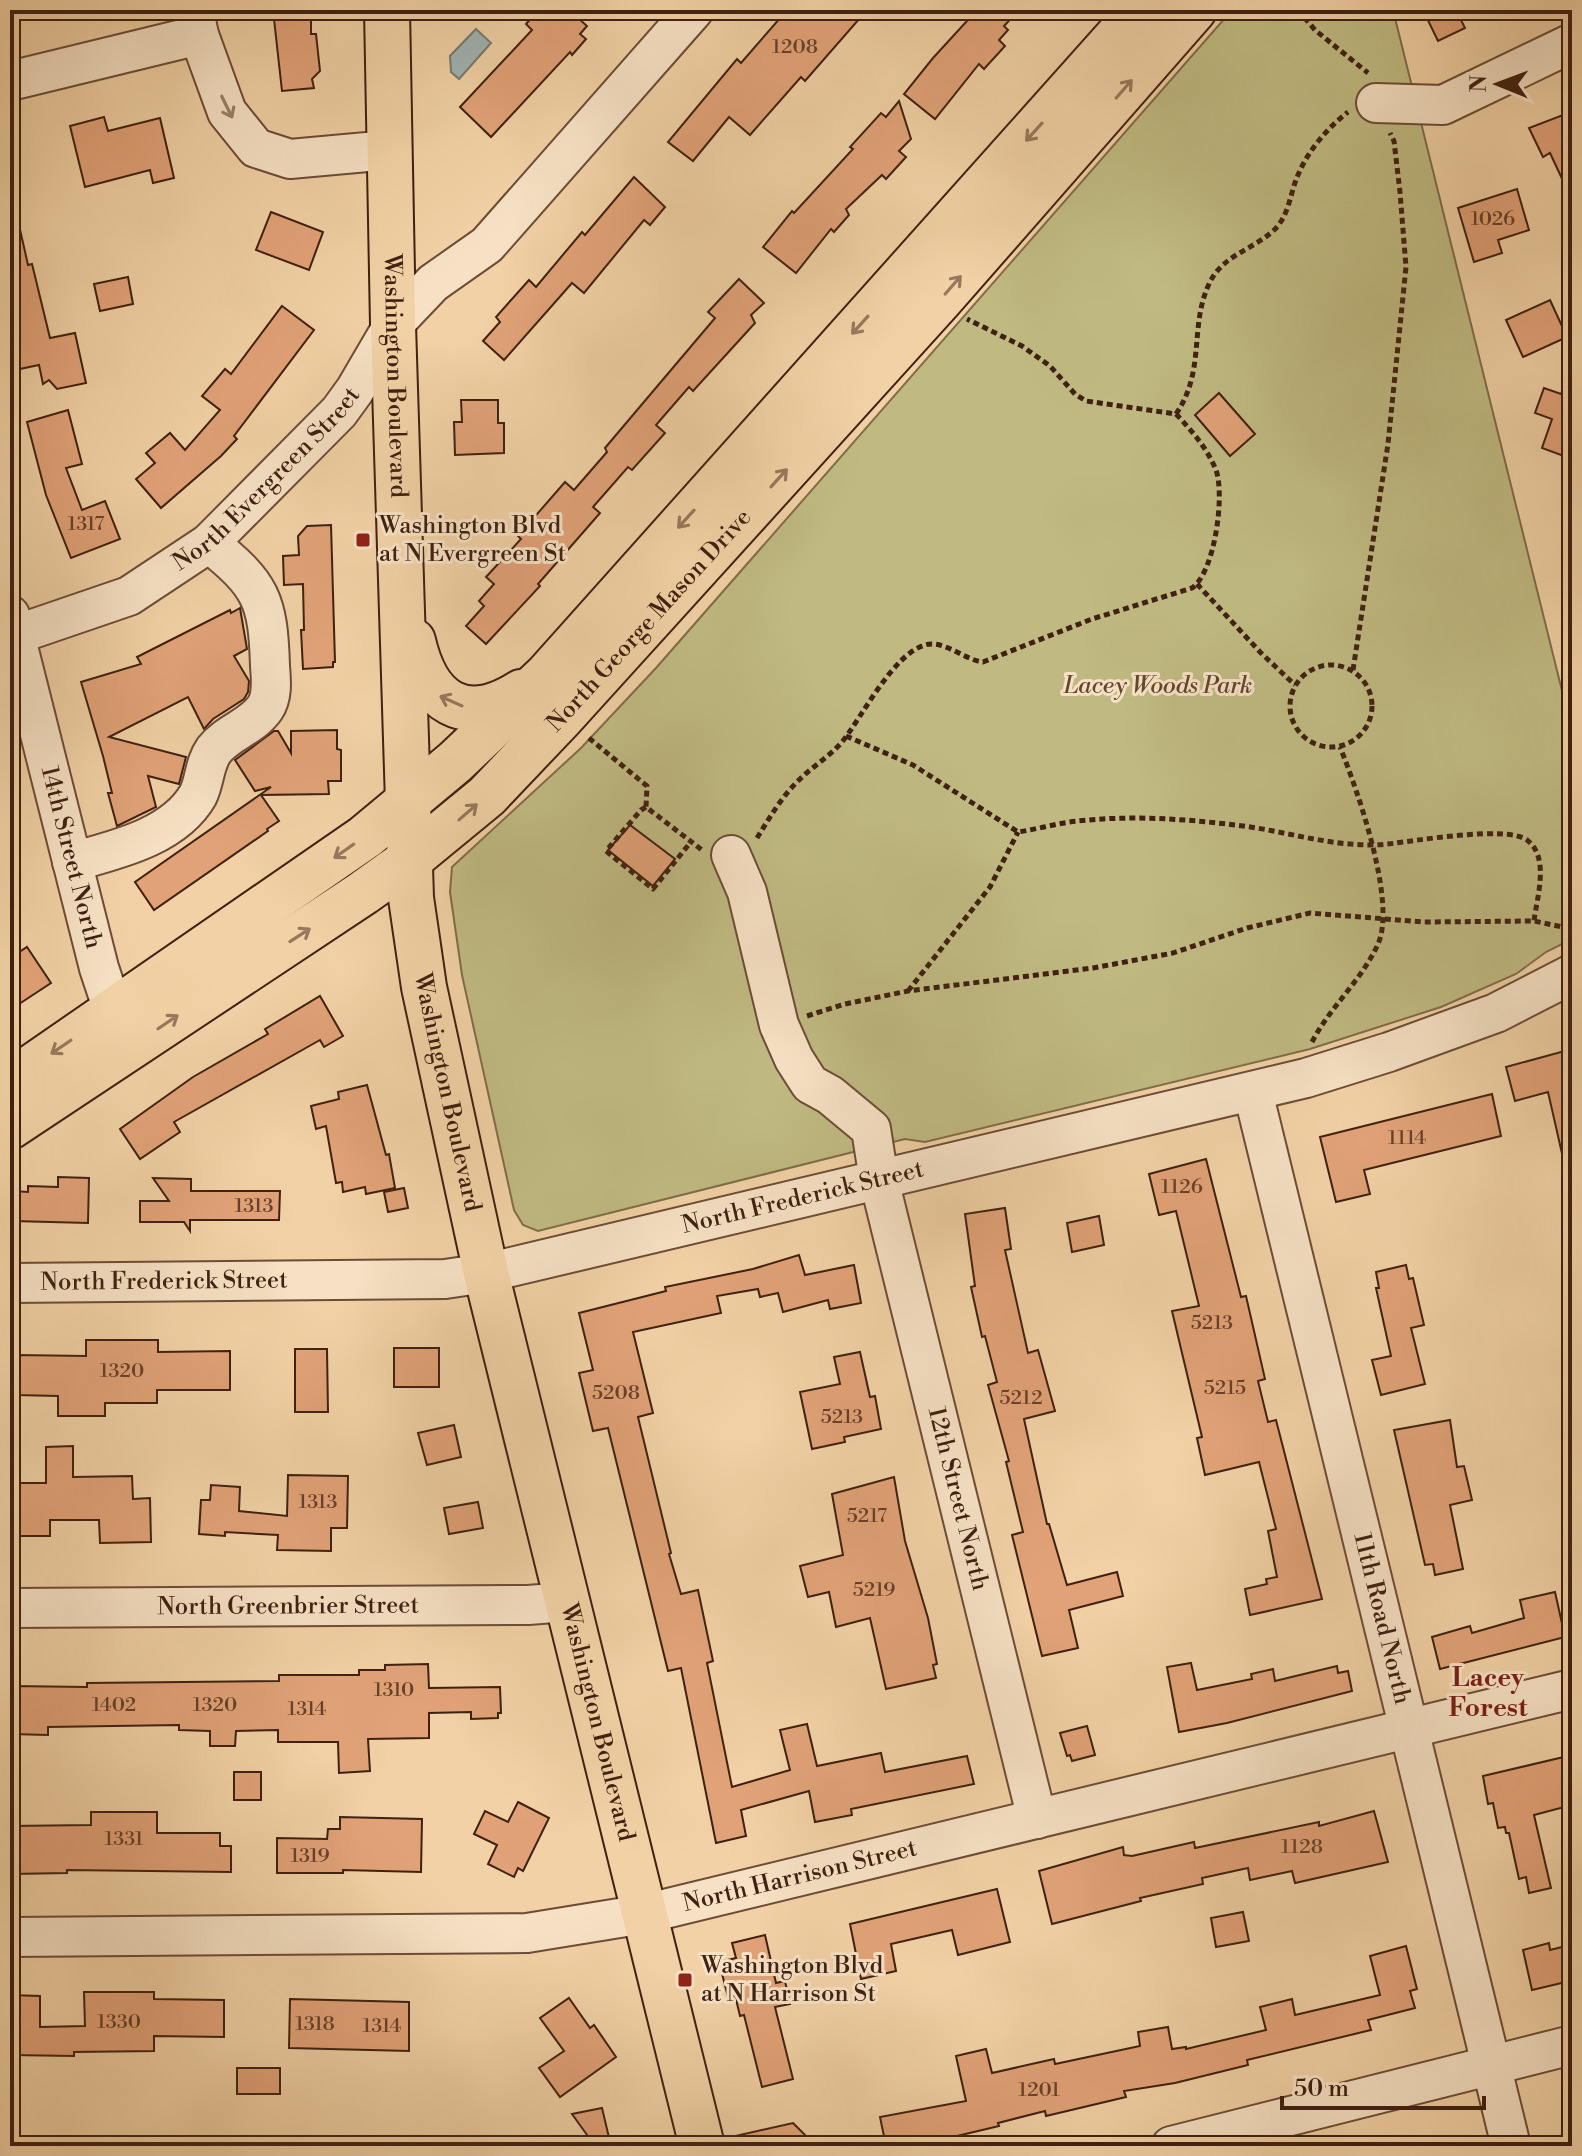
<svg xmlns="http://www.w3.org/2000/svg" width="1582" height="2156" font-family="'Libre Bodoni',serif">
  <rect width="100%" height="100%" fill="#f1d1a5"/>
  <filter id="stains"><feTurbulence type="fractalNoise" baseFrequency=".0025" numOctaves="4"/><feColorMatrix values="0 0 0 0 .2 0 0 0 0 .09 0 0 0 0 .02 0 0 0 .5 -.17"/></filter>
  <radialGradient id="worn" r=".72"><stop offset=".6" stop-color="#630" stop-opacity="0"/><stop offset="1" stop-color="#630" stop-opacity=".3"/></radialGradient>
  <polygon fill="#c0ba82" stroke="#806d4a" stroke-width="2" points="1232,10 1393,10 1572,731 1572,939 1546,952 1516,974 1441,1007 1310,1049 925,1142 905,1139 538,1231 523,1225 514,1210 462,975 450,892 452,867 581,748 656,668"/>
  <polygon fill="#a0b4b3" stroke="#797973" stroke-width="2" points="476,29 491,43 459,79 451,72 450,56"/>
  <g fill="#e1a277" stroke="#3f2012" stroke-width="2">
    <polygon points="273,10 311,10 311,34 316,34 320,71 312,79 314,88 282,91"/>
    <polygon points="538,10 569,10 587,26 580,34 586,39 572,55 570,52 491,137 460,107 532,30 526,24"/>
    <polygon points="787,10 867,10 805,81 801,77 750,135 729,117 693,161 668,142 737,59 741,63"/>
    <polygon points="977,10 1019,10 1004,26 1008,30 999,40 1005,46 984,69 979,64 935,119 904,94 933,58"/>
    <polygon points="1423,10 1456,10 1465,28 1438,41"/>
    <polygon points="899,101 911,139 899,151 906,157 886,179 882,175 846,209 849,215 834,232 831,229 796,273 763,247 792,211 794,213 853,149 850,147 881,113 886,117"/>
    <polygon points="1563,115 1572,134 1572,200 1550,153 1543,157 1529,128"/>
    <polygon points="104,117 108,131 160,118 174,178 153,183 150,170 85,187 70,126"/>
    <polygon points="634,177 665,207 650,225 644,220 584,293 572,283 504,360 483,341 500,322 496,317 529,280 536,287 582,232 585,235"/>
    <polygon points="1517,189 1529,230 1498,240 1502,253 1474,262 1458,208"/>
    <polygon points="271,212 323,232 309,270 256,250"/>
    <polygon points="19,225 28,265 32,264 50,338 75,333 86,383 57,389 49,380 43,384 39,365 15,370 10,343 10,226"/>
    <polygon points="128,277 133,304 100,311 94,284"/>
    <polygon points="739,279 764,303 751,315 755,323 693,391 689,387 656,425 665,433 632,470 628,467 593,507 600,513 538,584 540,586 486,644 466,626 484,606 479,601 494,584 486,577 521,539 518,536 565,482 574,490 607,452 605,448 715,318 708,312"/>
    <polygon points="1550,300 1567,337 1523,357 1506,320"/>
    <polygon points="282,306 314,330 234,436 237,439 221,456 161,508 136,479 155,463 146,453 170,433 185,450 220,410 202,396 225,369 231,374"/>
    <polygon points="1569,372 1572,372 1572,459 1542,448 1552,419 1535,413 1544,388 1561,394"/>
    <polygon points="1219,393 1255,434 1230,456 1195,415"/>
    <polygon points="461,400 498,400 498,423 504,423 504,453 455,455 454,422 462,422"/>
    <polygon points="68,410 82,464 66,468 82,510 105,501 120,539 71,558 46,495 27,422"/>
    <polygon points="331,525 335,662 333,662 333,667 303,669 301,630 304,630 303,584 284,585 283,556 299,555 298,536 307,526"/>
    <polygon points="240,608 247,649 234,656 249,681 248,692 244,699 213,719 204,729 188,697 109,737 186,757 179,784 148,776 156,807 117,826 108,793 112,793 103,756 81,682 141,664 137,657 230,610 231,613"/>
    <polygon points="337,730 337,749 341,750 341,781 328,781 329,794 261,795 279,821 267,829 268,831 154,910 135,882 271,787 255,791 235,760 274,731 278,731 291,753 291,731"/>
    <polygon points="630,825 675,859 653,886 608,850"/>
    <polygon points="27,947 51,983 10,1010 10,958"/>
    <polygon points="320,996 343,1036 324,1047 320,1040 174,1122 180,1132 140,1159 120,1129 193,1077 268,1034 265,1029"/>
    <polygon points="1572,1049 1572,1157 1563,1158 1548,1092 1515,1101 1506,1067"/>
    <polygon points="367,1085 386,1155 389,1154 395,1188 366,1194 365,1187 343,1192 342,1182 336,1183 326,1126 316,1129 311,1106 339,1099 338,1092"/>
    <polygon points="1492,1094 1501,1136 1364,1170 1370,1194 1336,1202 1320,1137"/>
    <polygon points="1206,1159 1241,1297 1246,1296 1265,1379 1258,1381 1268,1422 1276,1420 1322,1599 1250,1615 1245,1589 1267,1584 1266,1579 1277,1577 1268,1531 1276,1529 1259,1462 1205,1475 1197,1438 1202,1437 1172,1311 1199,1306 1176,1211 1159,1215 1149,1174"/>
    <polygon points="58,1177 89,1178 88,1223 13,1221 14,1191 28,1192 28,1186 58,1187"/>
    <polygon points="153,1178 191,1179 191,1191 280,1191 279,1220 190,1220 190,1231 184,1222 140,1222 140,1201 169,1201"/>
    <polygon points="404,1188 408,1208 388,1212 384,1192"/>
    <polygon points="1005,1208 1011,1249 1005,1250 1028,1353 1038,1350 1055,1411 1024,1419 1047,1524 1049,1524 1067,1585 1117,1572 1123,1596 1069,1610 1078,1648 1042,1656 1012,1535 1023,1532 1006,1462 1009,1461 988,1385 997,1382 985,1336 982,1337 971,1287 975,1286 965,1214"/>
    <polygon points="1099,1216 1104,1245 1072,1252 1067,1223"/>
    <polygon points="799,1255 805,1275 854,1265 861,1303 830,1309 828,1300 783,1312 778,1293 760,1297 758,1289 717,1296 721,1313 633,1332 653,1413 638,1417 671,1553 669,1554 681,1594 698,1590 713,1661 707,1663 732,1787 790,1770 780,1730 807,1724 817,1766 881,1753 885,1772 967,1756 974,1784 851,1809 852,1815 815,1822 809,1791 741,1810 746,1836 716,1843 681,1668 668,1671 608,1428 593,1431 579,1373 593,1370 579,1313 666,1291 665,1287 753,1269"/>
    <polygon points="1406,1265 1409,1279 1413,1278 1424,1325 1411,1328 1425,1384 1381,1395 1372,1360 1391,1356 1376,1288 1379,1288 1376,1272"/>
    <polygon points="86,1340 158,1340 158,1352 230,1351 230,1390 157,1390 157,1403 105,1403 105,1416 58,1416 58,1396 16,1395 16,1355 86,1356"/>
    <rect x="394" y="1348" width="45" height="39"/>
    <polygon points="295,1349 327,1349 328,1412 295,1412"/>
    <polygon points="860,1352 870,1397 875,1396 881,1429 844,1437 845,1442 812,1449 800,1392 840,1384 834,1357"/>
    <polygon points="1450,1420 1457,1467 1464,1466 1472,1500 1450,1505 1463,1569 1435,1575 1433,1564 1425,1565 1394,1430"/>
    <polygon points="454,1425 461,1457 427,1465 418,1433"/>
    <polygon points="73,1446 73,1477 132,1476 133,1499 150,1498 151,1542 100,1543 99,1520 50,1520 50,1536 10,1536 10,1483 46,1483 46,1447"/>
    <polygon points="288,1475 348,1476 347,1528 331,1528 331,1551 277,1550 278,1535 225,1532 225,1536 199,1534 201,1500 210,1500 211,1485 240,1487 239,1511 287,1516"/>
    <polygon points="894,1477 905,1541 928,1618 937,1664 933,1665 936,1678 886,1689 870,1618 836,1627 829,1592 808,1597 800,1566 843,1555 832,1494"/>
    <polygon points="478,1502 483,1528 449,1534 444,1508"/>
    <polygon points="1555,1592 1565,1637 1440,1669 1432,1637 1470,1626 1472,1633 1524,1618 1520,1600"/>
    <polygon points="1191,1663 1197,1690 1252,1679 1251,1674 1273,1669 1275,1681 1337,1666 1338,1673 1348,1671 1352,1691 1227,1723 1179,1732 1167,1667"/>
    <polygon points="428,1664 429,1688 500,1687 501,1713 498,1713 498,1718 471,1719 471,1712 429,1713 429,1738 368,1739 370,1771 339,1773 338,1742 278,1742 278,1730 236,1731 235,1746 210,1746 210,1731 179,1730 179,1725 48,1727 48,1735 10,1734 11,1686 87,1687 87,1683 279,1681 279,1675 359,1675 359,1670 385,1670 385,1665"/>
    <polygon points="1087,1726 1095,1755 1072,1761 1070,1755 1067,1756 1060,1733"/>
    <polygon points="1568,1756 1572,1774 1572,1805 1534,1815 1551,1888 1529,1893 1526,1877 1519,1879 1509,1833 1506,1833 1505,1827 1498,1828 1493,1803 1488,1804 1483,1776"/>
    <rect x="234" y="1772" width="27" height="28"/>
    <polygon points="518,1802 549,1818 523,1871 518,1868 514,1877 488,1864 497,1845 474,1834 485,1811 508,1822"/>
    <polygon points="1374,1811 1388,1862 1295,1883 1292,1871 1250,1880 1248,1868 1202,1878 1203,1884 1140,1898 1141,1901 1052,1924 1039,1871 1123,1847 1124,1855 1132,1856 1194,1842 1195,1848 1319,1822 1319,1826"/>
    <polygon points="91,1812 157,1812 157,1833 220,1833 220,1846 231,1846 231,1872 67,1870 67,1873 11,1874 10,1826 91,1825"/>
    <polygon points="340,1817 422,1819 421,1872 343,1870 343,1873 277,1873 277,1838 327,1839 328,1829 340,1829"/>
    <polygon points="997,1889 1010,1942 958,1955 952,1930 891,1944 896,1971 861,1979 850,1924"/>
    <polygon points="1243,1912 1249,1941 1216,1947 1211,1918"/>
    <polygon points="765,1935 776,1983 785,1981 790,2004 775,2007 793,2079 762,2087 744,2015 740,2016 735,1995 728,1997 719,1962 736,1958 732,1943"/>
    <polygon points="1549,1943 1550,1950 1562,1947 1570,1981 1532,1990 1523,1950"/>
    <polygon points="1406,1946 1417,1989 1410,1991 1415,2008 1368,2020 1371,2030 1247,2060 1248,2065 1175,2083 1124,2091 1126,2097 1046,2116 1045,2111 998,2123 999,2126 936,2141 911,2146 886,2146 880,2117 966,2101 956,2056 986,2049 992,2073 1054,2059 1055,2064 1140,2046 1138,2032 1168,2027 1172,2049 1186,2047 1186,2049 1266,2030 1260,2007 1292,1999 1295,2015 1380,1995 1370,1956"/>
    <polygon points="84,1992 154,1992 154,1999 224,2000 224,2037 154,2036 154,2051 74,2052 74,2056 10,2055 10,1995 40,1996 40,2027 85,2026"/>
    <polygon points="569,1998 590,2028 594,2025 616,2057 560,2097 539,2068 564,2051 540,2018"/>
    <polygon points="290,1999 409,2002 409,2051 289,2048"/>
    <rect x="237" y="2068" width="43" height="26"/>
    <polygon points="602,2108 611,2146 595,2146 572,2114"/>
    <polygon points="793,2123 816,2146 732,2146 731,2137"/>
  </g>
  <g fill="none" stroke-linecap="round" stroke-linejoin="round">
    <defs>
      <g id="minor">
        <polyline points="194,10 199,35 227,112 256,148 290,159 389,150"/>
        <polyline points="10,81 199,35"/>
        <polyline points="1376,103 1443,105 1572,43"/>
        <path id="s1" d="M10,615l89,353 23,69"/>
        <path id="s2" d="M15,635l114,-39 80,-53 130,-131 16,-22 38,-65 40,-42 54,-38 207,-235"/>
        <path id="s3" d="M731,855l16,37 32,133 15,34 16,25 20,11 41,34 8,51 158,639"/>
        <path d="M72,862c43,-12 102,-25 126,-67 7,-14 6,-31 16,-45 14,-18 38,-23 51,-42 8,-12 6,-28 5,-42 -2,-67 -9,-81 -61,-123"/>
        <path id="s4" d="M1253,1092l258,1054"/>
        <path id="s5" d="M10,1283l435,-4 41,-6 820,-195 83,-26 107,-39 76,-39"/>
        <path id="s6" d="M10,1608l518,-3 38,-3"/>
        <path id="s7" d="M10,1937l517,-4 117,-19 928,-225"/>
        <polyline points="1171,2146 1572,2045"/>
      </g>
      <g id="major">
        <path id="s8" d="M387,10l6,315 18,573 13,89 62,286 216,873"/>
        <path d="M413,641c14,61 51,87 108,51"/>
        <polyline points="10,1082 365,837 455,762 547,675 1141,10"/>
        <path id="s9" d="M10,1127l353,-234 45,-32 79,-65 76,-80 378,-417 253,-289"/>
      </g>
    </defs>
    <use href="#minor" stroke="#6c4c37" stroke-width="42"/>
    <use href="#major" stroke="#3f2012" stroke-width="48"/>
    <g stroke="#3f2012" stroke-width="5" stroke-dasharray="6 4" stroke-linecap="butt">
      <polyline points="1298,10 1315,30 1368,73"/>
      <path d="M1176,414c30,-44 13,-87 33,-130 13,-29 44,-34 65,-54 14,-13 16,-34 22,-50 10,-27 30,-51 52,-68"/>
      <polyline points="1197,584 1261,653 1295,685"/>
      <circle cx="1331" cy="706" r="41"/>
      <polyline points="1353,670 1388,444 1406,267 1400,192 1394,141 1390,133"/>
      <path d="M846,736l67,29 105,67c20,-3 40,-9 60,-11 55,-6 110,-2 165,5 47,6 96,23 145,18 27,-3 118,-19 139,-4 23,17 10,57 7,81"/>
      <polyline points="589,738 647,786 646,807 702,850"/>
      <polyline points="646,807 641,810 606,851 653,889 690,843"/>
      <path d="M757,838c12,-19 23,-39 39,-55 14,-15 32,-25 46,-41 20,-25 51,-88 83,-97 18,-6 39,15 58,17l109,-43 100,-31c23,-16 33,-93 24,-118 -9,-22 -24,-39 -40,-56l-90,-13 -11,-7 -25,-28 -28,-20 -55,-27"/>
      <polyline points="908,991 990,887 1018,832"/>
      <polyline points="807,1016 845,1004 908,991 1093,968 1173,953 1247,928 1310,913 1424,922 1534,921 1572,929"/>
      <path d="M1312,1042c18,-35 50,-62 66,-98 19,-42 -21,-155 -38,-197"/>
    </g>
    <use href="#minor" stroke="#f6e1c4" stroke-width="38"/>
    <use href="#major" stroke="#f1d1a5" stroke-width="44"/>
  </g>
  <defs><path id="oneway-shaft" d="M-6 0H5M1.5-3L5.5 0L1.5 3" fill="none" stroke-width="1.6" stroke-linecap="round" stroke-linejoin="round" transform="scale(2)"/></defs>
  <g stroke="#98785c">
    <use href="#oneway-shaft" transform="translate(1124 89) rotate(-49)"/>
    <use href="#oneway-shaft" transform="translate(1034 132) rotate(132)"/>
    <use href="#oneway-shaft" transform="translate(953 285) rotate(-49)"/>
    <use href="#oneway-shaft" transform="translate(860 325) rotate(132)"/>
    <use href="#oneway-shaft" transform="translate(779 478) rotate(-48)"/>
    <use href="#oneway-shaft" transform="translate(686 519) rotate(132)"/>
    <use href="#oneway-shaft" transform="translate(451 701) rotate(-156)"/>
    <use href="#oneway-shaft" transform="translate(468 812) rotate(-41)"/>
    <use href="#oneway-shaft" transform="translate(344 851) rotate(145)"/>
    <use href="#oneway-shaft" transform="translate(300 935) rotate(-33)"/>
    <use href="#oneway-shaft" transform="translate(168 1022) rotate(-34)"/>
    <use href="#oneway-shaft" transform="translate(61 1047) rotate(146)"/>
  </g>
  <use stroke="#9a806b" href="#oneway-shaft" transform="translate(227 107) rotate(64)"/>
  <g fill="#8f2418" stroke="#f6e1c4" stroke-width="3">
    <rect x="355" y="532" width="16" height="16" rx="4"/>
    <rect x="677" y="1972" width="16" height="16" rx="4"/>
  </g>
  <g text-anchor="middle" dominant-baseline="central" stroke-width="6" stroke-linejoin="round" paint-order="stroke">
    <g font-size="20" fill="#68402b">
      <text x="795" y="47">1208</text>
      <text x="1493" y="219">1026</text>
      <text x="86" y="524">1317</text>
      <text x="1407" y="1138">1114</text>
      <text x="1182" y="1187">1126</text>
      <text x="254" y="1206">1313</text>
      <text x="1212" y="1323">5213</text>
      <text x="122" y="1371">1320</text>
      <text x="1225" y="1388">5215</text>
      <text x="616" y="1393">5208</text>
      <text x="1021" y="1398">5212</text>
      <text x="842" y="1417">5213</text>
      <text x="318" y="1502">1313</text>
      <text x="867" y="1516">5217</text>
      <text x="874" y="1590">5219</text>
      <text x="394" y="1690">1310</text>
      <text x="114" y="1705">1402</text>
      <text x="215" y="1705">1320</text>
      <text x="307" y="1709">1314</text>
      <text x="124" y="1839">1331</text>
      <text x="1302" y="1847">1128</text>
      <text x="310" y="1856">1319</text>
      <text x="119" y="2022">1330</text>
      <text x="315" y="2024">1318</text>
      <text x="382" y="2026">1314</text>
      <text x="1039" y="2090">1201</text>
    </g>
    <g font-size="24" fill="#3f2012" stroke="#f6e1c4">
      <text stroke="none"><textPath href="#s8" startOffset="366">Washington Boulevard</textPath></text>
      <text stroke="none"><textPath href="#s2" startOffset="302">North Evergreen Street</textPath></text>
      <text stroke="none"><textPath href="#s9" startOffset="820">North George Mason Drive</textPath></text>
      <text stroke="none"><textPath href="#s1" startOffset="250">14th Street North</textPath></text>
      <text stroke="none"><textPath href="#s8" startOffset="1086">Washington Boulevard</textPath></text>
      <text stroke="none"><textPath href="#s5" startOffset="802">North Frederick Street</textPath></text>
      <text stroke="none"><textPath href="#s5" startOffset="154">North Frederick Street</textPath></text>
      <text stroke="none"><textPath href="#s3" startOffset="700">12th Street North</textPath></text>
      <text stroke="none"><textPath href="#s6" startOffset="278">North Greenbrier Street</textPath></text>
      <text stroke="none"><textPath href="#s4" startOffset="542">11th Road North</textPath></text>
      <text stroke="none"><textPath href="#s8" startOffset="1734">Washington Boulevard</textPath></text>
      <text stroke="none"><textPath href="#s7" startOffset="796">North Harrison Street</textPath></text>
    </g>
    <g font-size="24" fill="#3f2012" stroke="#f6e1c4" text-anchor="start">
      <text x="379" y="526">Washington Blvd<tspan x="379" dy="28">at N Evergreen St</tspan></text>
      <text x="701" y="1966">Washington Blvd<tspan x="701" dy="28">at N Harrison St</tspan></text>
    </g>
    <g font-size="24" font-style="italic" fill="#5f462e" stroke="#f6e1c4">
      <text x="1158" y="686">Lacey Woods Park</text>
    </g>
    <g font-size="26" font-weight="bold" fill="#7a1f14" stroke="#f6e1c4">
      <text x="1488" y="1678">Lacey<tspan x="1488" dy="30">Forest</tspan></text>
    </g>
  </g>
  <rect width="1582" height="2156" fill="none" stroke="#f1d1a5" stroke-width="40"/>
  <rect x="12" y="12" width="1558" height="2132" fill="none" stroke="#3f2012" stroke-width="4"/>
  <rect x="20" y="20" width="1542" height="2116" fill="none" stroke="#3f2012" stroke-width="2"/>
  <g transform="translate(1498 84) rotate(271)" stroke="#f6e1c4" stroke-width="6" paint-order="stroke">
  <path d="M0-6L14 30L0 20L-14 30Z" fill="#3f2012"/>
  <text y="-12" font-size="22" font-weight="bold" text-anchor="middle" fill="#3f2012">N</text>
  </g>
  <path d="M1282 2096v12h202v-12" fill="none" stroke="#3f2012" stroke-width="4"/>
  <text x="1294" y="2096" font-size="24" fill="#3f2012" stroke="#f6e1c4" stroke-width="6" paint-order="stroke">50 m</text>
  <rect width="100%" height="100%" filter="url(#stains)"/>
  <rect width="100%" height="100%" fill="url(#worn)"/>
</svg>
